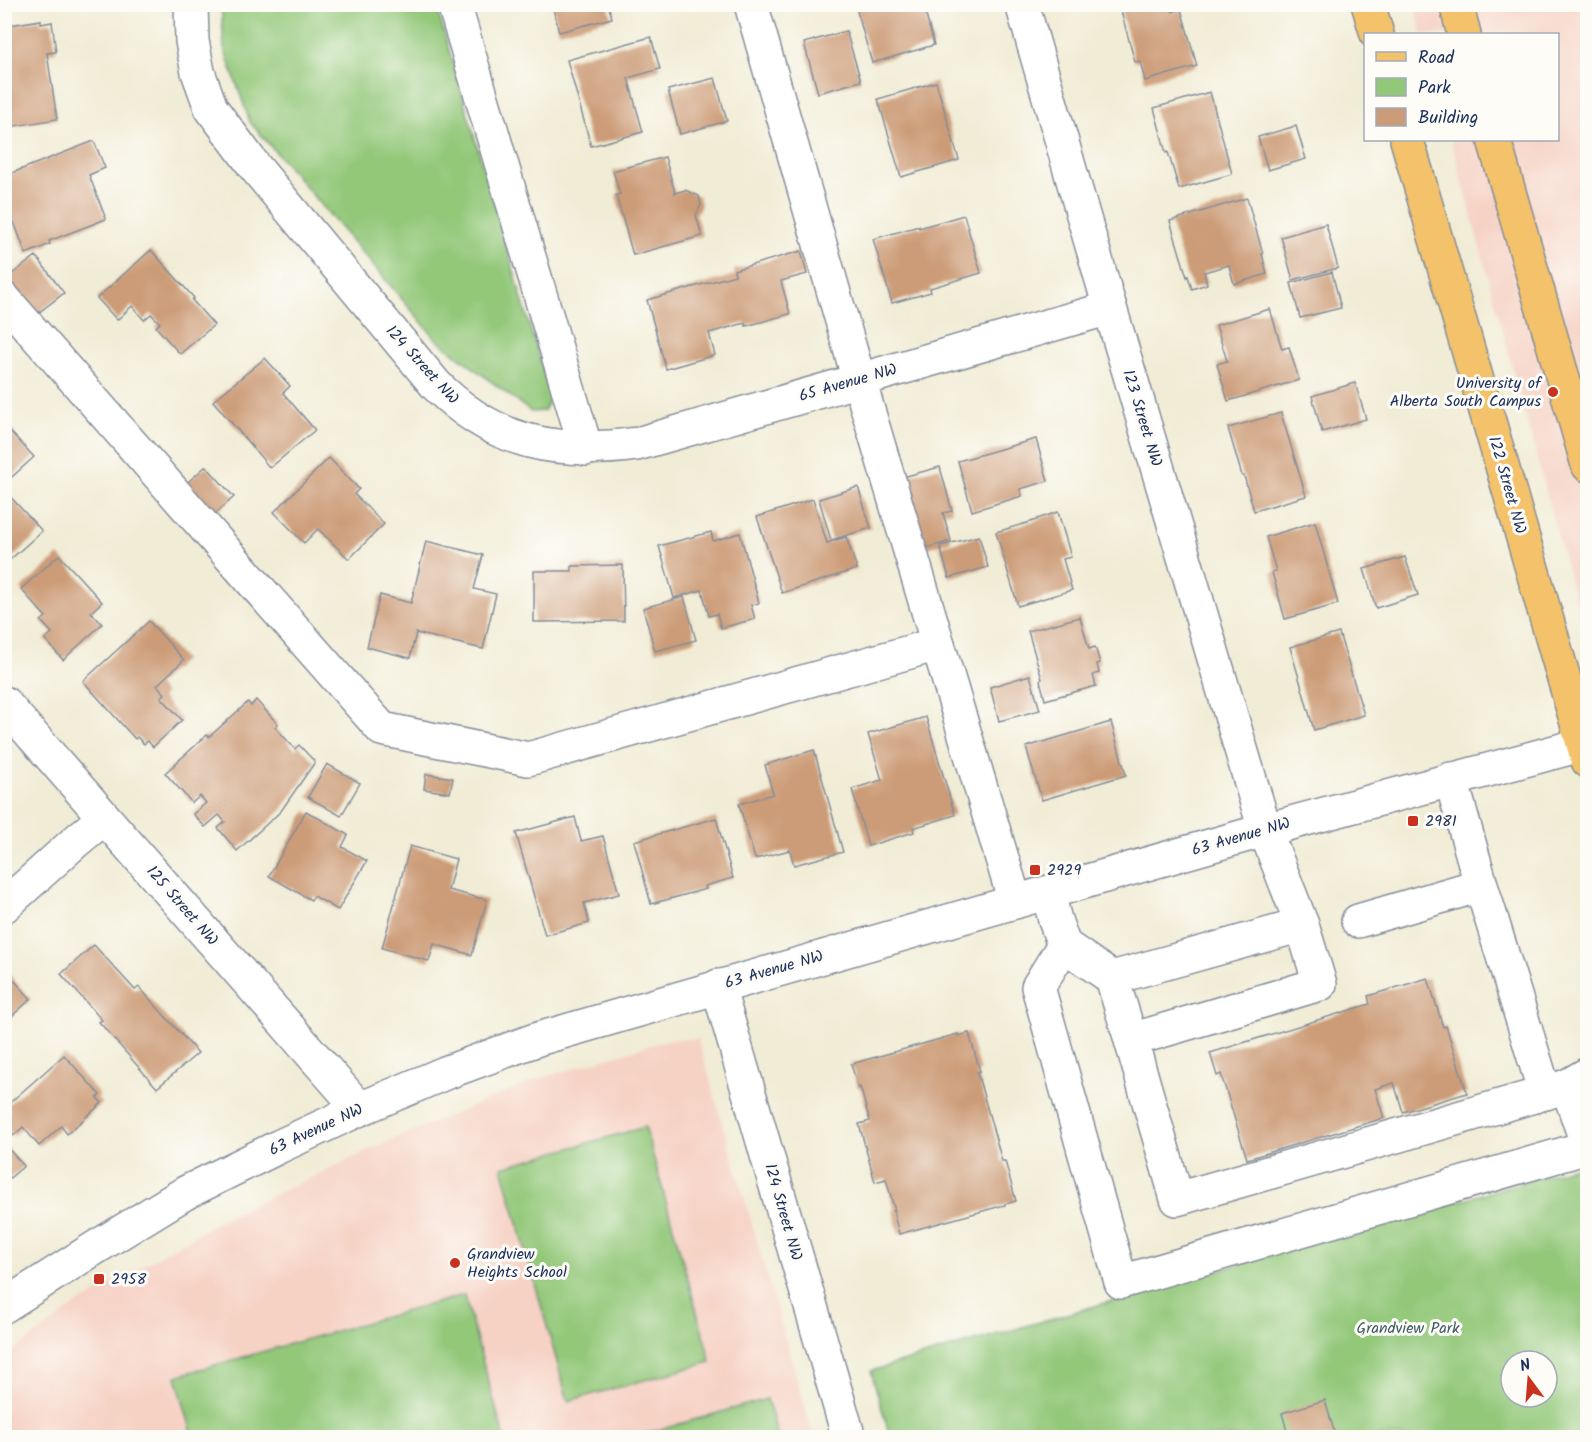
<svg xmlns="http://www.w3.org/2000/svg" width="1592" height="1442" font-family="Kalam,sans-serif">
  <rect width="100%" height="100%" fill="#fdfcf7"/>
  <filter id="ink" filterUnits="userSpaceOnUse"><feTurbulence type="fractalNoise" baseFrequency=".0167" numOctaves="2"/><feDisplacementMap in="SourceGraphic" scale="12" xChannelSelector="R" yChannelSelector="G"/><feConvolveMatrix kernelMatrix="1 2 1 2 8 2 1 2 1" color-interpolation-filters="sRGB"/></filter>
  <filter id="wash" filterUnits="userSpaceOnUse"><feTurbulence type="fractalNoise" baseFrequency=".008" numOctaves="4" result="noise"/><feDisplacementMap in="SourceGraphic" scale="24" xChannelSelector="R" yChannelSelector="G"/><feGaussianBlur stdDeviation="1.35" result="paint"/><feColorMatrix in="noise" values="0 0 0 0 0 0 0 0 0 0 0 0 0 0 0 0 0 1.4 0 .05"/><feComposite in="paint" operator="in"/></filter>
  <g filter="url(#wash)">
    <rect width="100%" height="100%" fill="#f1ecd5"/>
    <g fill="#f6d2c4">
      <polygon points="1414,5 1587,5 1587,644 1451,140 1558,140 1558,34 1422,34"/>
      <polygon points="698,1039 814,1437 5,1437 4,1358 76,1305 217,1222 373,1148 535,1080 667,1040"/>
    </g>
    <g fill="#93c879" stroke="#577c6c" stroke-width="1.5" fill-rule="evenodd">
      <polygon points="221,5 436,5 551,399 544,411 531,412 437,340 250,122 224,48"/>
      <polygon points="645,1127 711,1362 568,1401 502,1167"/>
      <path d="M1585,1164l2,2v271h-697l-19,-66zM1511,1361h36v36h-36z"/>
      <polygon points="464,1295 504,1437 193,1437 176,1376"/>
      <polygon points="767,1399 778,1437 634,1437"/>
    </g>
    <g id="blocks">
      <g fill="#cc9b77">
        <polygon points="552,4 608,4 612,18 559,32"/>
        <polygon points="855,4 923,4 934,45 872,63"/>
        <polygon points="1119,4 1171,4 1173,12 1181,9 1197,66 1145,81 1140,61 1135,62"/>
        <polygon points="41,20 41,24 52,22 56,52 47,53 57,119 9,127 4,100 4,26"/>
        <polygon points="846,31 861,81 818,93 804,43"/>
        <polygon points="651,37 660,69 628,78 643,132 591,146 567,60"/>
        <polygon points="715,78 727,121 680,134 668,90"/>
        <polygon points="936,82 959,160 901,177 878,99"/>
        <polygon points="1210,92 1232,174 1179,189 1168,152 1166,153 1154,108"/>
        <polygon points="1296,126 1306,159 1268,170 1258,137"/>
        <polygon points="94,141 105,168 89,175 106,219 49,241 50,244 26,254 8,206 4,208 4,176"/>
        <polygon points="665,157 675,193 685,190 699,196 701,205 696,215 702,236 633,255 616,195 620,194 613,171"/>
        <polygon points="1247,198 1263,254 1262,254 1267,274 1234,284 1229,265 1204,272 1207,284 1192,289 1188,276 1187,277 1170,221"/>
        <polygon points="964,215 981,273 930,288 931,292 892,303 873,239 919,226 919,228"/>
        <polygon points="1326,224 1338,268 1293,280 1281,237"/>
        <polygon points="151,250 194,298 192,300 214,325 180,354 156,327 160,323 151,314 144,320 132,306 117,320 97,298"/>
        <polygon points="801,251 807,274 781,281 790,314 746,326 745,323 709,333 715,355 666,369 647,300 735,275 734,270"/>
        <polygon points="36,256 64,293 29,320 4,288 4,280"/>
        <polygon points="1332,272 1341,308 1300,318 1291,283"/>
        <polygon points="1270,309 1282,349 1289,347 1299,380 1228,401 1217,364 1227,361 1216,325"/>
        <polygon points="265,358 290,386 283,393 315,430 270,468 213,401"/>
        <polygon points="1355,383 1366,419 1322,432 1312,396"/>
        <polygon points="1281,413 1306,496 1254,511 1244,476 1242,476 1228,428"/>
        <polygon points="7,428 34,457 4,484 4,430"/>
        <polygon points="1036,439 1048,481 1020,489 1022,496 972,511 958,461"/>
        <polygon points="329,458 359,489 354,494 384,524 349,559 318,529 304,543 274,512"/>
        <polygon points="206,466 234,497 206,522 178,491"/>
        <polygon points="940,467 952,511 943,513 951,541 919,550 899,478"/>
        <polygon points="858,487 871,528 831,540 819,499"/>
        <polygon points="4,490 42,531 4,565"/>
        <polygon points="813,499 827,543 846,537 857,569 782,593 757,517"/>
        <polygon points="1058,512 1071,557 1063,559 1072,590 1018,606 996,532 1037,520 1037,519"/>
        <polygon points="1315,522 1338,604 1285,619 1272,572 1276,571 1266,537"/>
        <polygon points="711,532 713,541 740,533 759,603 751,605 755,619 721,628 717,614 709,616 702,590 674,598 659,546"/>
        <polygon points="979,536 988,567 949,578 940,546"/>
        <polygon points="426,541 483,555 474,589 496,594 483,649 416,633 410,658 367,647 380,595 411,603"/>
        <polygon points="59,555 102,602 91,612 102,624 63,660 45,639 52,633 41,621 46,617 21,589"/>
        <polygon points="1405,557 1418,595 1376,608 1364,569"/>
        <polygon points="623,565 624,621 534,622 534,571 572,571 572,566"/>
        <polygon points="684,597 696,640 655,651 643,608"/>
        <polygon points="1080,617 1089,649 1095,647 1100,663 1097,664 1099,673 1093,675 1096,686 1045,700 1040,680 1042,679 1028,631"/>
        <polygon points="149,621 184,660 157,685 165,694 161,697 182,720 153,747 148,741 144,744 137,737 135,739 83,681"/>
        <polygon points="1339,633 1364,715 1314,730 1290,647"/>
        <polygon points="1030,675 1040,710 999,721 990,687"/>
        <polygon points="256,700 278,724 275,727 295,749 299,745 315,762 281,811 237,851 218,828 225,822 219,815 205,827 193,814 206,803 200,796 192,803 165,773 207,735 209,737 248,702 251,706"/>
        <polygon points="926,717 955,815 913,828 914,832 868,846 852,789 882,780 868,734"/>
        <polygon points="1111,722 1126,775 1042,800 1026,747"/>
        <polygon points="814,750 843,852 794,865 790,850 755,859 739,804 773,794 765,765"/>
        <polygon points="327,764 360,783 341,816 308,797"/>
        <polygon points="426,774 453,778 450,793 424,789"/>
        <polygon points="306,811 348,835 342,847 367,861 338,910 314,896 311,900 269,876"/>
        <polygon points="575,817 581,841 603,836 619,894 584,903 589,923 545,935 516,833"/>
        <polygon points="716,818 733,878 705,886 706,889 651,904 634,841"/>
        <polygon points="410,846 456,859 448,890 487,900 472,955 434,944 429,961 382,948"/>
        <polygon points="94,945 135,990 139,987 198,1053 157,1088 99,1022 102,1020 61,974"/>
        <polygon points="4,969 31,999 4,1023"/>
        <polygon points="1428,978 1443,1027 1446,1026 1467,1093 1403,1112 1394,1083 1375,1089 1384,1118 1247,1159 1221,1074 1217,1076 1210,1053 1370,1004 1368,996"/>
        <polygon points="969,1033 980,1071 977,1072 1002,1161 1005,1161 1016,1201 1005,1204 1005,1205 899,1234 893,1211 895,1211 886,1179 875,1182 859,1124 870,1121 860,1087 858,1088 851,1064 958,1034 958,1036"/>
        <polygon points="64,1055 100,1095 97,1098 102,1103 67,1134 61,1126 39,1146 23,1127 13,1136 5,1126 5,1116 10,1111 6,1106"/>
        <polygon points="4,1144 24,1166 4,1183"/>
        <polygon points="1325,1400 1336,1438 1289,1438 1282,1413"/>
      </g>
    </g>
  </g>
  <g filter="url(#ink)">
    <use href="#blocks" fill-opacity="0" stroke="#868e9a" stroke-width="1.5"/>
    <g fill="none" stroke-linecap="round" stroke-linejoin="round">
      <defs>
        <g id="minor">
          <path d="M191,4l1,37 6,31 13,36 44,59 181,218c59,59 121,70 201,59l473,-136"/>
          <polyline points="454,4 586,449"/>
          <polyline points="751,4 859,380 1015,902"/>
          <polyline points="1022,4 1110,308 1265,830 1302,925 1320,984 1131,1040 1177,1199 1545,1093 1567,1086 1588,1074"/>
          <polyline points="4,299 382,729 528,759 938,644"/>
          <polyline points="4,703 360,1109"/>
          <polyline points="1481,885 1545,1093"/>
          <polyline points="1048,893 1055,920 1064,945 1112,978 1302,925"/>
          <polyline points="4,906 75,842 104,818"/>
          <polyline points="1358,921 1481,885 1451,779"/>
          <polyline points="1064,945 1038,987 1121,1282 1588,1147"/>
          <polyline points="1112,978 1131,1040"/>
          <polyline points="718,986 849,1438"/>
          <polyline points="1567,1086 1588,1146"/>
          <polyline points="4,1306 95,1248 185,1193 278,1147 360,1109 445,1073 538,1039 1265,830 1588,743"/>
        </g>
        <g id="major">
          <polyline points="1368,4 1377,34"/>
          <polyline points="1456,4 1464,34"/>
          <polyline points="1407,140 1588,761"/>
          <polyline points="1494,140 1588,465"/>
        </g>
      </defs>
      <use href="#minor" stroke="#868e9a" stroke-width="36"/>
      <use href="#major" stroke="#868e9a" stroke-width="36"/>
      <use href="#minor" stroke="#fff" stroke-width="33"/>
      <use href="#major" stroke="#f4c26a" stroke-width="33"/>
    </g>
  </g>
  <g fill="#c8321e" stroke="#fdfcf7" stroke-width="2">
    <circle cx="1553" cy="392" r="6"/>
    <rect x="1407" y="815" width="12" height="12" rx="3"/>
    <rect x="1029" y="864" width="12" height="12" rx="3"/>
    <circle cx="455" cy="1263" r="6"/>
    <rect x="93" y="1273" width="12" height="12" rx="3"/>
  </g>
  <g text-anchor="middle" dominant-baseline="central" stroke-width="6" stroke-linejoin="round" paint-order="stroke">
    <g font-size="16" fill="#1b2f5e" stroke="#fdfcf7">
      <text transform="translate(422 365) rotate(48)">124 Street NW</text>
      <text transform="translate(848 383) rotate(-16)">65 Avenue NW</text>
      <text transform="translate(1142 418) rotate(73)">123 Street NW</text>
      <text transform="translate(1507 485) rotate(74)">122 Street NW</text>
      <text transform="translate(1241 837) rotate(-16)">63 Avenue NW</text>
      <text transform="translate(182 906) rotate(49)">125 Street NW</text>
      <text transform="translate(774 970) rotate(-16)">63 Avenue NW</text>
      <text transform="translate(316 1130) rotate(-25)">63 Avenue NW</text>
      <text transform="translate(783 1212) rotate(74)">124 Street NW</text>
    </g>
    <g font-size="16" fill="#1b2f5e" stroke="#fdfcf7" text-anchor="start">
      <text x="1541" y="383" text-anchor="end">University of<tspan x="1541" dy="18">Alberta South Campus</tspan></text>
      <text x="1425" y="821">2981</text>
      <text x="1047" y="870">2929</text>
      <text x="467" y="1254">Grandview<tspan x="467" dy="18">Heights School</tspan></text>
      <text x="111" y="1279">2958</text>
    </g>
    <g font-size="16" fill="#3f5d66" stroke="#fdfcf7">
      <text x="1408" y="1328">Grandview Park</text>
    </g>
  </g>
  <rect width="1592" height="1442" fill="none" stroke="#fdfcf7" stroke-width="24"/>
  <rect x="1364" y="33" width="195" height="108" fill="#fdfcf7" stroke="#a3aaba" stroke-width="1.5"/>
  <rect x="1376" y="52" width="30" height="9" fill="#f4c26a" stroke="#a3aaba" stroke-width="1.5"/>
  <text x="1418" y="63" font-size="18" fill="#1b2f5e">Road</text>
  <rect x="1376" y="78" width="30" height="18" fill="#93c879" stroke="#a3aaba" stroke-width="1.5"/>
  <text x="1418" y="93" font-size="18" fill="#1b2f5e">Park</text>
  <rect x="1376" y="108" width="30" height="18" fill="#cc9b77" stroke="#a3aaba" stroke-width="1.5"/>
  <text x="1418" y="123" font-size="18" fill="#1b2f5e">Building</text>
  <g transform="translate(1529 1379) rotate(344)"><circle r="28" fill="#fdfcf7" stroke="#a3aaba" stroke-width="1.5"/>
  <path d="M0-4.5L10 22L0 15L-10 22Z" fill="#c8321e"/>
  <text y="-9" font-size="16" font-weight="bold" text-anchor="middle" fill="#1b2f5e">N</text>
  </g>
</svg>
